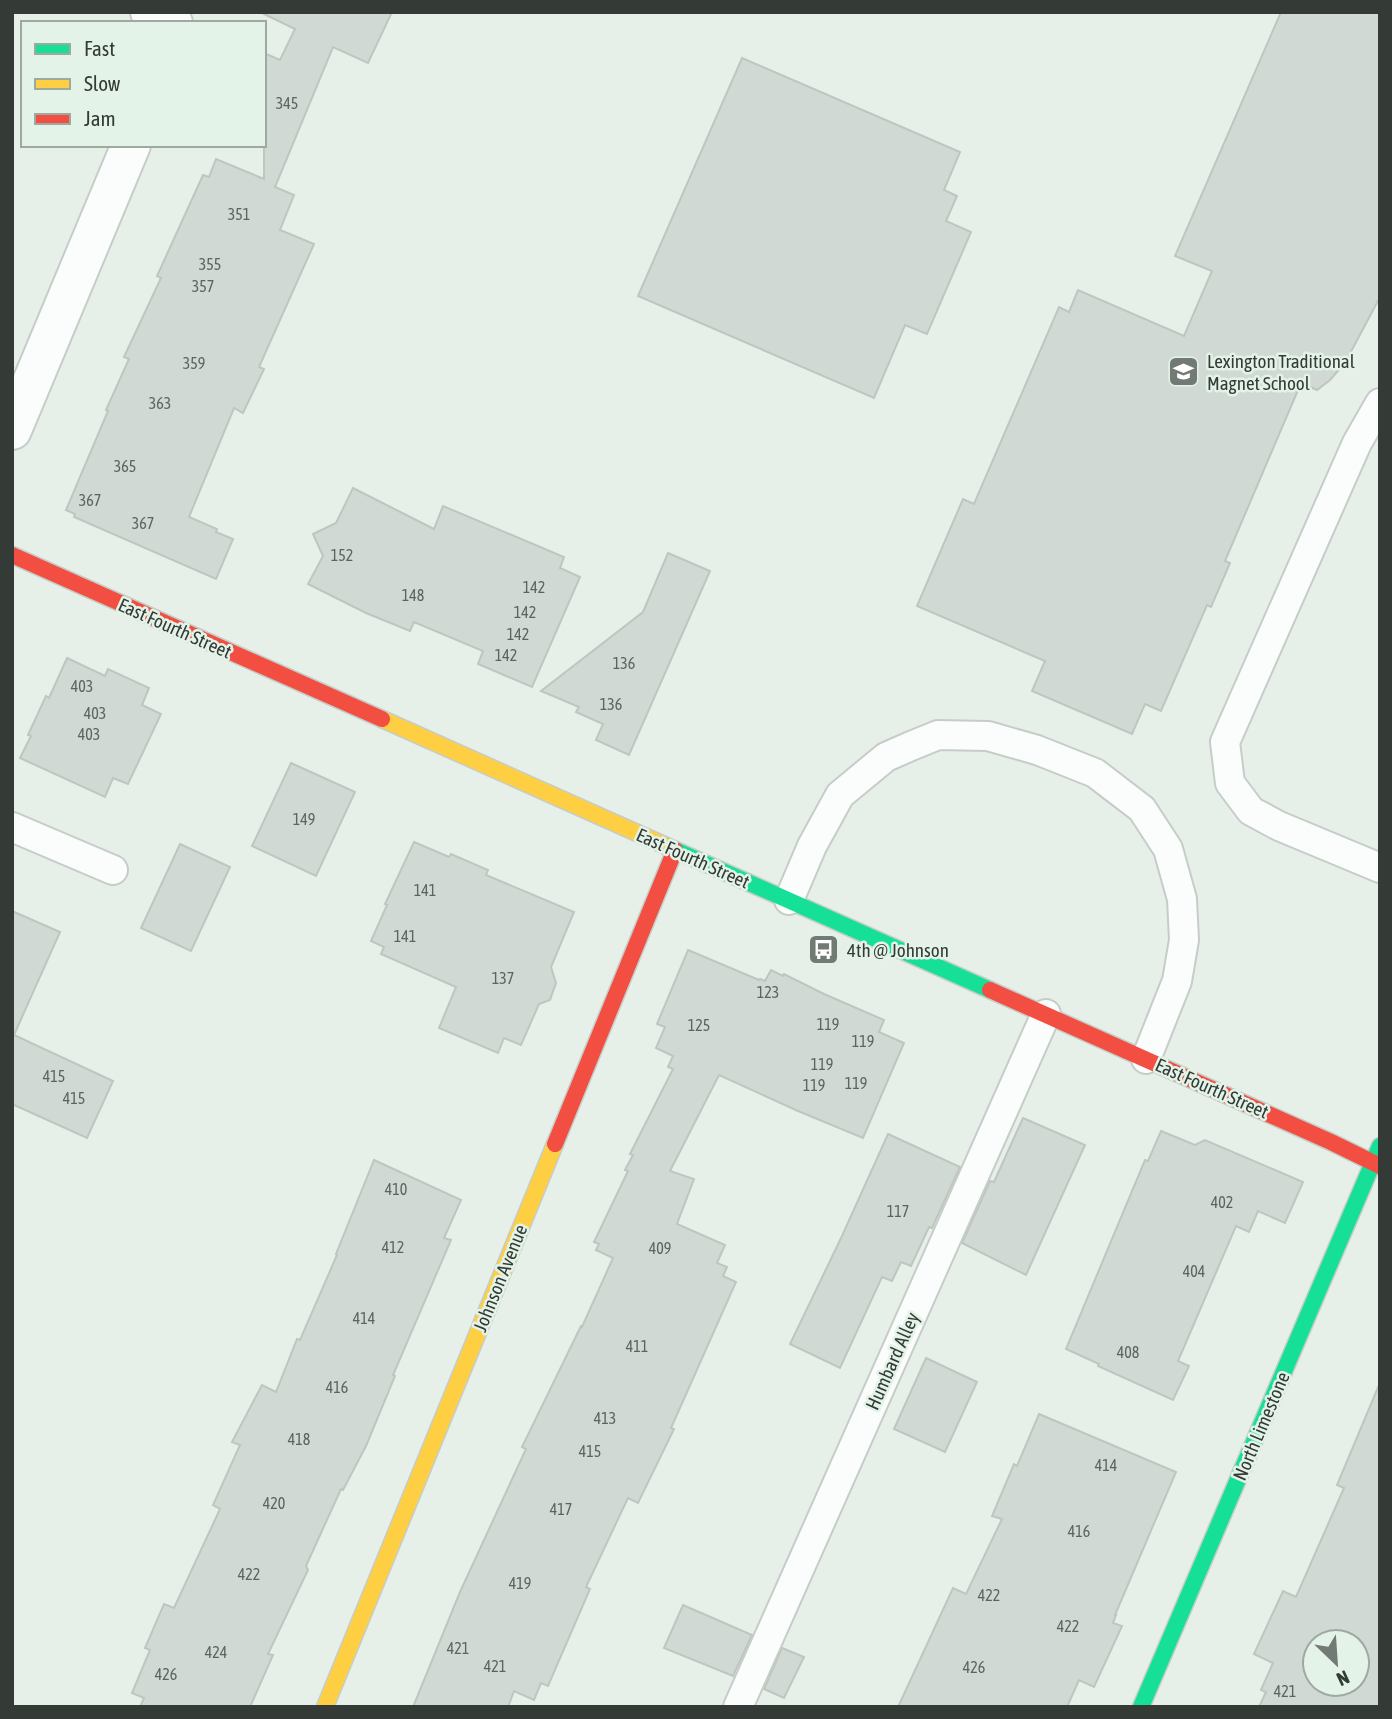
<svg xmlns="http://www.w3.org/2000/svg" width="1392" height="1719" font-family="'Asap Condensed',sans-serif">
  <rect width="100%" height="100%" fill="#e6f0e9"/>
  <g fill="#d1d9d4" stroke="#bec6c0" stroke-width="2" fill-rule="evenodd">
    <polygon points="260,12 392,12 368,63 333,47 275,187 294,195 280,230 314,244 259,367 264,369 243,413 234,408 189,517 217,529 216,532 233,539 216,579 74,517 75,514 66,510 108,411 106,410 129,359 124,357 161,278 157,276 203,175 209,177 216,159 264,179 264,53 280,60 295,29"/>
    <polygon points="1281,12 1380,12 1380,297 1345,363 1330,380 1317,390 1301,383 1225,561 1230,563 1211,607 1207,605 1161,711 1145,704 1132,734 1032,691 1045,661 917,606 963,499 974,504 1059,307 1069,312 1078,290 1184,336 1212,271 1175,256"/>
    <polygon points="742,58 960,152 944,190 957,196 946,221 971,232 927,334 905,325 874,398 638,296"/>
    <polygon points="353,488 434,529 443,506 564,557 560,568 580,577 532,687 478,664 483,651 414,622 410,631 366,613 308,584 323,556 313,534 336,523"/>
    <polygon points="668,553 710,571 629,755 596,740 603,724 576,712 579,707 541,691 643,612"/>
    <polygon points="67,658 105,676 108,669 149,688 142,705 161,714 128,784 113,778 105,797 20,758 31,736 28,735 46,696 49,698"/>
    <polygon points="291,763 355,792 316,876 252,846"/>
    <polygon points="414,842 449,857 451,854 488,870 486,875 574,912 551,967 556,983 550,1000 539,1004 521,1045 504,1038 498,1053 439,1028 456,987 381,954 384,947 371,941 387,905 385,904"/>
    <polygon points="180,844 230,867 191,951 141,928"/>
    <polygon points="12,911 60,932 14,1035 113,1081 87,1138 12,1104"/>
    <polygon points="688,950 759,980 760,979 765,981 771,970 783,976 784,974 824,994 884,1020 879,1032 904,1043 863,1138 798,1111 719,1075 670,1171 694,1179 677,1224 725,1245 717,1263 727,1267 723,1276 736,1282 671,1428 674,1429 638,1503 628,1498 586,1587 590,1589 548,1686 541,1683 534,1700 514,1691 508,1707 413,1707 460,1592 526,1449 522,1447 581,1326 582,1327 613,1258 596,1250 599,1244 594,1242 628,1171 625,1170 633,1155 630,1154 673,1069 668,1067 673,1056 656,1048 665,1027 657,1024"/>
    <polygon points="1023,1118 1085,1145 1026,1275 962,1243 990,1181 994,1182"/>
    <polygon points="1161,1131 1195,1145 1205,1140 1303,1182 1285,1223 1258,1211 1249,1232 1236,1226 1178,1361 1189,1366 1173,1400 1098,1366 1099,1364 1066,1349 1145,1160 1148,1161"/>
    <polygon points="888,1134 960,1167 932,1228 929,1227 911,1266 901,1262 892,1281 882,1277 840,1368 790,1344 842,1236"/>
    <polygon points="374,1160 461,1200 444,1238 451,1240 393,1375 395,1376 366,1446 343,1490 341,1489 306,1566 308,1570 268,1654 273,1655 250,1707 140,1707 144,1698 132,1693 150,1650 145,1648 164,1604 174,1608 220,1509 213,1505 240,1445 232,1442 262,1385 276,1392 297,1339 300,1340 337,1255 336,1254"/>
    <polygon points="926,1358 977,1382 945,1452 894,1429"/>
    <path d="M1379,1385l1,322h-121l7,-15 -5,-2 12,-27 -19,-9 29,-63 13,6 48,-109 -7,-3zM1315,1642h42v42h-42z"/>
    <polygon points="1039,1414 1176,1472 1115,1615 1116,1615 1113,1623 1122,1626 1094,1687 1079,1680 1067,1707 898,1707 953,1588 966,1594 1002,1519 992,1516 1014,1464 1017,1466"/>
    <polygon points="683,1605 752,1635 733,1676 664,1648"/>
    <polygon points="782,1648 804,1657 784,1698 764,1689"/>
  </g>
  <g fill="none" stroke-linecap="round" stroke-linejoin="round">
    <defs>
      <g id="lane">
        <polyline points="1380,403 1357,443 1225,742 1230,783 1251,811 1279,826 1380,868"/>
        <polyline points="12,827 113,870"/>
        <polyline points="789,900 812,846 840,795 886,757 911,746 938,735 988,736 1037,750 1095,773 1142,809 1168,849 1182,899 1184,940 1177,981 1146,1059"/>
        <polyline points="738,1707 1046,1014"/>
      </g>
      <g id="street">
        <polyline points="150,12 173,23"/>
        <polyline points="12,430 131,145"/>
      </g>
      <g id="fast">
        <polyline points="664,845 990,990"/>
        <polyline points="1141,1707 1380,1146"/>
      </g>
      <g id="slow">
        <polyline points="382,719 664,845"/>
        <polyline points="325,1707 555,1144"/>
      </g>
      <g id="jam">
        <polyline points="12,555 382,719"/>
        <polyline points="990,990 1331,1142 1380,1166"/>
        <polyline points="555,1144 675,850"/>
      </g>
    </defs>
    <use href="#lane" stroke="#c6cdc8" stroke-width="32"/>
    <use href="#street" stroke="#c6cdc8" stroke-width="42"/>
    <use href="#fast" stroke="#c6cdc8" stroke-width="19"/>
    <use href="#slow" stroke="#c6cdc8" stroke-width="19"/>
    <use href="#jam" stroke="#c6cdc8" stroke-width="19"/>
    <use href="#lane" stroke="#fbfdfc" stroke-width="28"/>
    <use href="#street" stroke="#fbfdfc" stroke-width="38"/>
    <use href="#fast" stroke="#16e098" stroke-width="16"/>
    <use href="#slow" stroke="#ffcf43" stroke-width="16"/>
    <use href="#jam" stroke="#f24e42" stroke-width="16"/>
  </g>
  <defs>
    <symbol id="school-square" viewBox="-11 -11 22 22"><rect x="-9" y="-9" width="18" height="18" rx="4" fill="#727a75" stroke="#e3f3e8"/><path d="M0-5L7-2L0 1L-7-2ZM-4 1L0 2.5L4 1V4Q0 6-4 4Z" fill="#fff"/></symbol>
    <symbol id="bus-square" viewBox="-11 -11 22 22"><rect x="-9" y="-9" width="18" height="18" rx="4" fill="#727a75" stroke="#e3f3e8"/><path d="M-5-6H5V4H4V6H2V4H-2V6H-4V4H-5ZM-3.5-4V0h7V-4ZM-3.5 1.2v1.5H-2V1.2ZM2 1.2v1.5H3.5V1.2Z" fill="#fff"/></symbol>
  </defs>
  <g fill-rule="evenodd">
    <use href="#school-square" x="1166" y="354" width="35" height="35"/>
    <use href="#bus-square" x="806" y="932" width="35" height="35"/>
  </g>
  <g text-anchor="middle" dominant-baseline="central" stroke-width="5" stroke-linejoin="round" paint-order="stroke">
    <g font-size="16" fill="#5d645f">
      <text x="287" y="103">345</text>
      <text x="239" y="214">351</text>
      <text x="210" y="264">355</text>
      <text x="203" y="286">357</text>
      <text x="194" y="363">359</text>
      <text x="160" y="403">363</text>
      <text x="125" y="466">365</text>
      <text x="90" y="500">367</text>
      <text x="143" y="523">367</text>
      <text x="342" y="555">152</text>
      <text x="534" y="587">142</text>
      <text x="413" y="595">148</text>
      <text x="525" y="612">142</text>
      <text x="518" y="634">142</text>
      <text x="506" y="655">142</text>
      <text x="624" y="663">136</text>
      <text x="82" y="686">403</text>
      <text x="611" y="704">136</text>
      <text x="95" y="713">403</text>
      <text x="89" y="734">403</text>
      <text x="304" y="819">149</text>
      <text x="425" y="890">141</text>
      <text x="405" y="936">141</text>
      <text x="503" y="978">137</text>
      <text x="768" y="992">123</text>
      <text x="828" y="1024">119</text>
      <text x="699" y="1025">125</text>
      <text x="863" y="1041">119</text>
      <text x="822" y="1064">119</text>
      <text x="54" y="1076">415</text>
      <text x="856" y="1083">119</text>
      <text x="814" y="1085">119</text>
      <text x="74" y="1098">415</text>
      <text x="396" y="1189">410</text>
      <text x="1222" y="1202">402</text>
      <text x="898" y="1211">117</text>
      <text x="393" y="1247">412</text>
      <text x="660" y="1248">409</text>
      <text x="1194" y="1271">404</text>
      <text x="364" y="1318">414</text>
      <text x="637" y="1346">411</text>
      <text x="1128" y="1352">408</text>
      <text x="337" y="1387">416</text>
      <text x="605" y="1418">413</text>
      <text x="299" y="1439">418</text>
      <text x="590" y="1451">415</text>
      <text x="1106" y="1465">414</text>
      <text x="274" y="1503">420</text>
      <text x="561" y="1509">417</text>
      <text x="1079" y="1531">416</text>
      <text x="249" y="1574">422</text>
      <text x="520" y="1583">419</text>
      <text x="989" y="1595">422</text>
      <text x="1068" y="1626">422</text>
      <text x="458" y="1648">421</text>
      <text x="216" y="1652">424</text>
      <text x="495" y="1666">421</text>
      <text x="974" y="1667">426</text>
      <text x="166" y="1674">426</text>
      <text x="1285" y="1691">421</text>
    </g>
    <g font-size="19" fill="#343b36" stroke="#e3f3e8" text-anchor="start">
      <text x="1207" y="361">Lexington Traditional<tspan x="1207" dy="22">Magnet School</tspan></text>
      <text x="847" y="950">4th @ Johnson</text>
    </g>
    <g font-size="19" fill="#343b36" stroke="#e3f3e8">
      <text transform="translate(175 628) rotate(24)">East Fourth Street</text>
      <text transform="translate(693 858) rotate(24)">East Fourth Street</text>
      <text transform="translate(1212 1088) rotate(24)">East Fourth Street</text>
      <text transform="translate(500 1278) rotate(-68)">Johnson Avenue</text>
      <text transform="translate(892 1361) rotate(-66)">Humbard Alley</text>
      <text transform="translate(1261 1426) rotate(-67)">North Limestone</text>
    </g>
  </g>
  <rect width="1392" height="1719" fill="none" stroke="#343b36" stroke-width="28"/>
  <rect x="21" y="21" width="245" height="126" fill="#e3f3e8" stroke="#9da9a1" stroke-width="2"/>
  <rect x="35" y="44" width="35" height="10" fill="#16e098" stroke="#9da9a1" stroke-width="2"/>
  <text x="84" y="56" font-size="21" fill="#343b36">Fast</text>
  <rect x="35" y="79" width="35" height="10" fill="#ffcf43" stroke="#9da9a1" stroke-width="2"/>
  <text x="84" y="91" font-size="21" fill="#343b36">Slow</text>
  <rect x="35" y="114" width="35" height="10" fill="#f24e42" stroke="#9da9a1" stroke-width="2"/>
  <text x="84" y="126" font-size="21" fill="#343b36">Jam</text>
  <g transform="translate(1336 1663) rotate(155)"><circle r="33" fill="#e3f3e8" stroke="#9da9a1" stroke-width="2"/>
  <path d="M0-5L12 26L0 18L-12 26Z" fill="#727a75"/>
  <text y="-10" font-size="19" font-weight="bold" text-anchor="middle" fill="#343b36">N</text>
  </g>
</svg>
